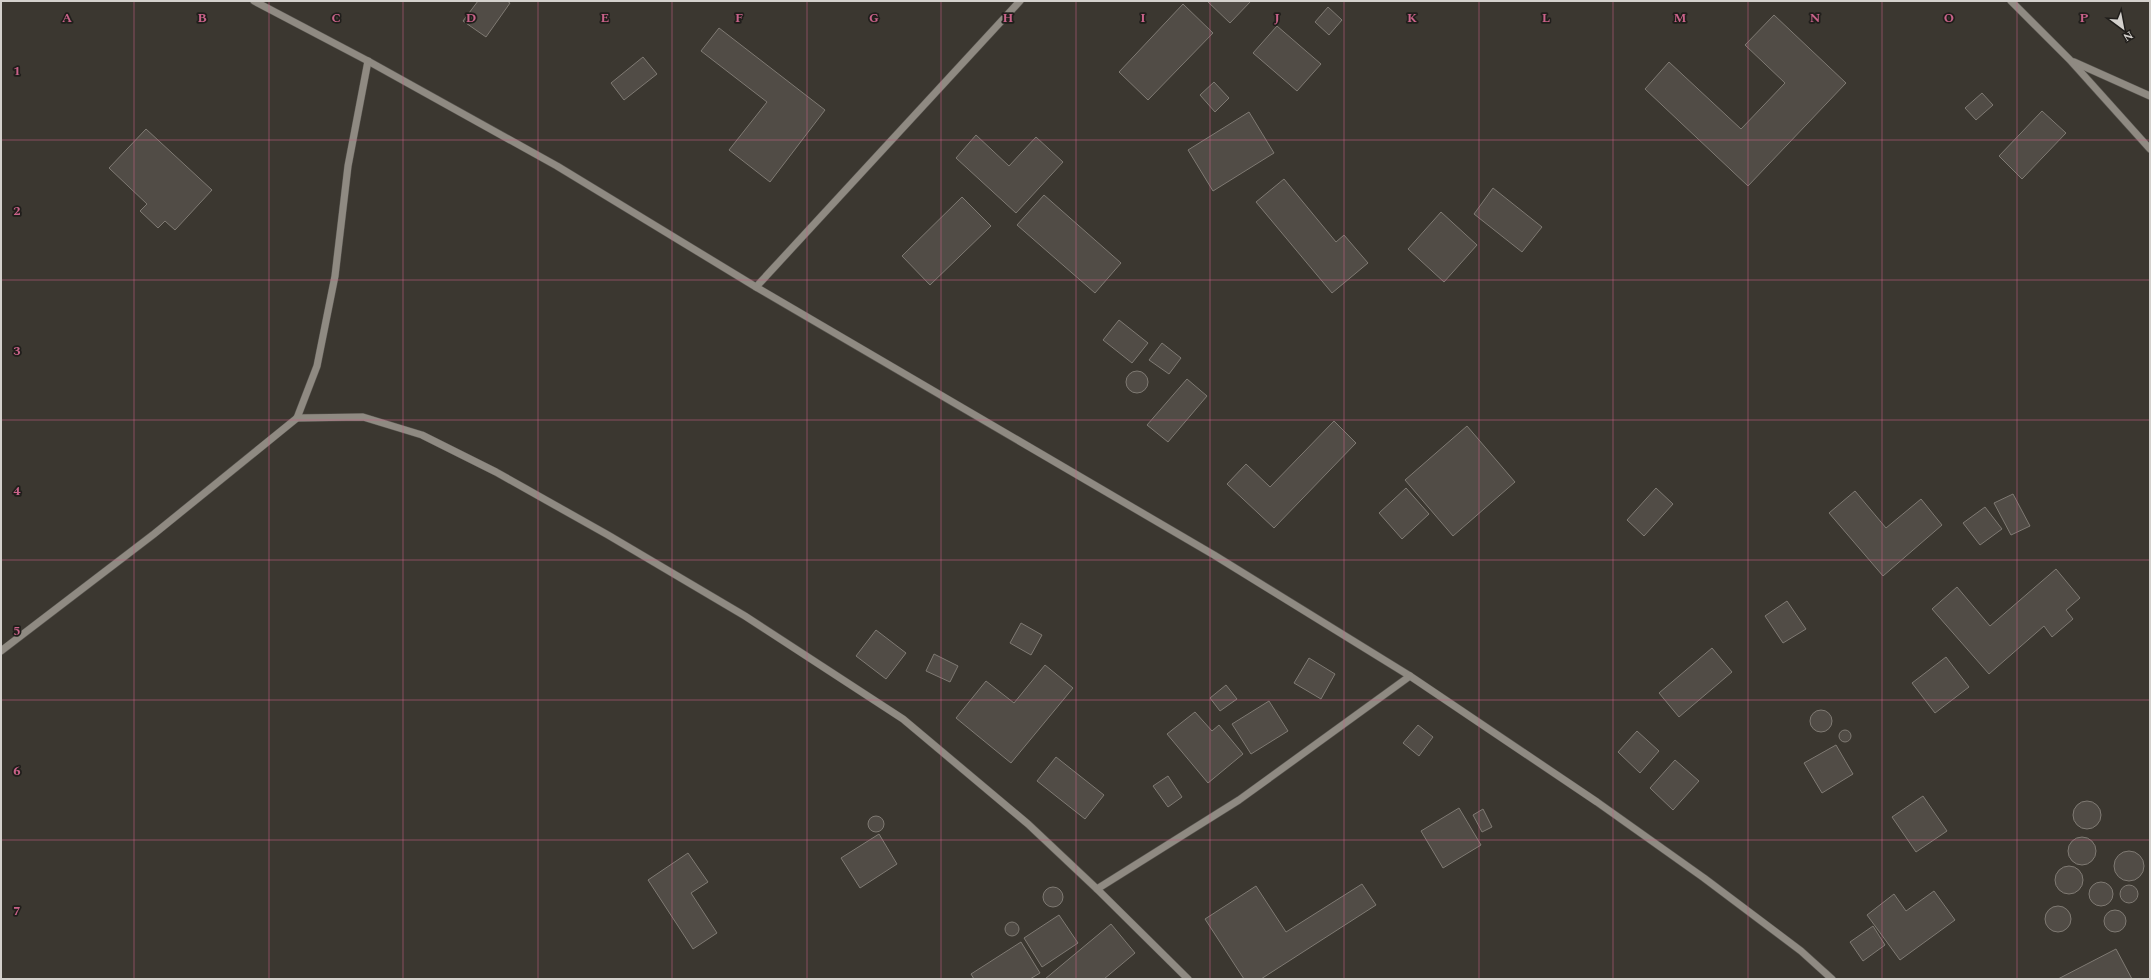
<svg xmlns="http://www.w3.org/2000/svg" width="2151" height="980" font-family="Spectral,serif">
  <rect width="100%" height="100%" fill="#3b3730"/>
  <g fill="#514c46" stroke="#7f7a73">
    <polygon points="478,1 507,1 510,3 486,37 463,21"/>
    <polygon points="1207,1 1251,1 1230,23"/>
    <polygon points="1183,4 1213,33 1148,100 1119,72"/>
    <polygon points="1328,7 1342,20 1329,35 1315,22"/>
    <polygon points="1774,15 1846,83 1748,186 1645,89 1669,62 1741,129 1785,83 1745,45"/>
    <polygon points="1277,26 1321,64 1297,91 1253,53"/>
    <polygon points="719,28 825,110 770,182 729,150 767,102 701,51"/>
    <polygon points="643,57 657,74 624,100 611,83"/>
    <polygon points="1214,82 1229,98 1215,112 1200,95"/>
    <polygon points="1982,93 1993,105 1976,120 1965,108"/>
    <polygon points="2042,111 2066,133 2022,179 1999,156"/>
    <polygon points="1249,112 1274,153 1213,191 1188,150"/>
    <polygon points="146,129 212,190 175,230 165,221 158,228 140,211 147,204 109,168"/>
    <polygon points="976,135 1009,166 1036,137 1063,162 1016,213 956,158"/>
    <polygon points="1284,179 1336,242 1344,235 1368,263 1332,293 1256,202"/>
    <polygon points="1493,188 1542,227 1522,252 1474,214"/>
    <polygon points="1044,195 1121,263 1095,293 1017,225"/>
    <polygon points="962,197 991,226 930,285 902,256"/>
    <polygon points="1441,212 1477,245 1444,282 1408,249"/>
    <polygon points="1119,320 1148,343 1132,363 1103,340"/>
    <polygon points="1162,343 1181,358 1169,374 1149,360"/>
    <circle cx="1137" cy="382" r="11"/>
    <polygon points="1187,379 1207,396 1168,442 1147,425"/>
    <polygon points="1334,421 1356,443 1274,528 1227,484 1246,464 1270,487"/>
    <polygon points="1467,426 1515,482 1453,536 1405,480"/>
    <polygon points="1406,488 1429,514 1402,539 1379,513"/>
    <polygon points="1656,488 1673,504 1644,536 1627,520"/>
    <polygon points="1855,491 1886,528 1921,499 1942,525 1883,576 1829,513"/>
    <polygon points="2013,494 2030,526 2011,535 1994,503"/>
    <polygon points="1985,507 2002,529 1980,545 1963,523"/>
    <polygon points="2056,569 2080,598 2066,610 2073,619 2052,637 2044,626 1989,674 1932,609 1957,587 1990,626"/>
    <polygon points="1787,601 1806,629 1783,643 1765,616"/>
    <polygon points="1021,623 1042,635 1031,655 1010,643"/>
    <polygon points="876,630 906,653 886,679 856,656"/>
    <polygon points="1712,648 1732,672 1679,717 1659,693"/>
    <polygon points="934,654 958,666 950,682 926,671"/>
    <polygon points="1946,657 1969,687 1935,713 1912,683"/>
    <polygon points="1309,658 1335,674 1321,699 1294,683"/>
    <polygon points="1045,665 1073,688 1011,763 956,718 986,681 1014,703"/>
    <polygon points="1226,685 1237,699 1220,711 1210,698"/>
    <polygon points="1269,701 1288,731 1251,754 1232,724"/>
    <circle cx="1821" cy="721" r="11"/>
    <polygon points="1195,712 1212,731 1219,725 1243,754 1208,783 1167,734"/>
    <polygon points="1418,725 1433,737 1419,756 1403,743"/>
    <circle cx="1845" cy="736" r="6"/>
    <polygon points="1637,731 1659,751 1640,773 1618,752"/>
    <polygon points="1836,745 1853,774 1822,793 1804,763"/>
    <polygon points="1056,757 1104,795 1085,819 1037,781"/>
    <polygon points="1675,760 1699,781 1673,810 1650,788"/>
    <polygon points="1168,776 1182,797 1168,807 1153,786"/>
    <polygon points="1923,796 1947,831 1916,852 1892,817"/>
    <circle cx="2087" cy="815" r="14"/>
    <polygon points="1459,808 1481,845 1443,868 1421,831"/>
    <polygon points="1483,809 1492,827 1482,832 1473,815"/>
    <circle cx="876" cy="824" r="8"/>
    <polygon points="879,834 897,864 860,888 841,858"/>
    <circle cx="2082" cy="851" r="14"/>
    <circle cx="2129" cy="866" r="15"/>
    <polygon points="688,853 708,882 691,893 717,933 693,949 648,880"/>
    <circle cx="2069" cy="880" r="14"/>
    <circle cx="2101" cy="894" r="12"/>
    <polygon points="1362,884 1376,905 1261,979 1244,979 1205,919 1256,886 1286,932"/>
    <circle cx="2129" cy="894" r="9"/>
    <circle cx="1053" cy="897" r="10"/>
    <polygon points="1934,891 1955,920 1900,960 1867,915 1894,894 1906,911"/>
    <circle cx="2058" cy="919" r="13"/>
    <circle cx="2115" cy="921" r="11"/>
    <polygon points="1059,915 1078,943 1042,967 1024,938"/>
    <circle cx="1012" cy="929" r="7"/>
    <polygon points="1111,924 1135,953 1104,979 1045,979"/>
    <polygon points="1873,926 1885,945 1863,961 1850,942"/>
    <polygon points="1021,942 1040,973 1030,979 974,979 971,974"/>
    <polygon points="2116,949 2132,979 2058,979"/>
  </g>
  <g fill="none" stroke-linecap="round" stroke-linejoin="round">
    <defs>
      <g id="minor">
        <polyline points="254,1 368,61 557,166 756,287 1214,555 1410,676 1597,802 1704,878 1801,951 1832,979"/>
        <polyline points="2011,1 2070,60 2150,149"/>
        <polyline points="2074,62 2150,96"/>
        <polyline points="756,287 1020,1"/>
        <polyline points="297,418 363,417 422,435 496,472 608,535 745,616 903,719 1028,824 1097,889 1188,979"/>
        <polyline points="1,651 154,534 297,418 317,366 335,276 348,166 368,61"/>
        <polyline points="1097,889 1239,800 1410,676"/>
      </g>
    </defs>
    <use href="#minor" stroke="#57544e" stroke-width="8"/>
    <use href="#minor" stroke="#8f8a82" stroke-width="7"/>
  </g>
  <path fill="none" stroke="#c96289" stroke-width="1" stroke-opacity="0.55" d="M134,1v978M269,1v978M403,1v978M538,1v978M672,1v978M807,1v978M941,1v978M1076,1v978M1210,1v978M1344,1v978M1479,1v978M1613,1v978M1748,1v978M1882,1v978M2017,1v978M1,140h2149M1,280h2149M1,420h2149M1,560h2149M1,700h2149M1,840h2149"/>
  <g font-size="13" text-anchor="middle" font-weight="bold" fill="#c96289" stroke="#201e1b" stroke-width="3.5" stroke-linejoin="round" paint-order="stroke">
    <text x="67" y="22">A</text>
    <text x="202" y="22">B</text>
    <text x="336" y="22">C</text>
    <text x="471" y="22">D</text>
    <text x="605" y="22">E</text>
    <text x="739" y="22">F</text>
    <text x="874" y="22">G</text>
    <text x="1008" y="22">H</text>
    <text x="1143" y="22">I</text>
    <text x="1277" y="22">J</text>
    <text x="1412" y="22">K</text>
    <text x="1546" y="22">L</text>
    <text x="1680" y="22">M</text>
    <text x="1815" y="22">N</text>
    <text x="1949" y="22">O</text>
    <text x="2084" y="22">P</text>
    <text x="17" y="75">1</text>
    <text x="17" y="215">2</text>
    <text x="17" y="355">3</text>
    <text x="17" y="495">4</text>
    <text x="17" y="635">5</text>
    <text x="17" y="775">6</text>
    <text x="17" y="915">7</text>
  </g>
  <rect width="2151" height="980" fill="none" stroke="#d4d1cd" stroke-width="4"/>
  <g transform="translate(2123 28) rotate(148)" stroke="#201e1b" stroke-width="3" paint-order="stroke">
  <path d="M0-3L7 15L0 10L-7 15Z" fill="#d4d1cd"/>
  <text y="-6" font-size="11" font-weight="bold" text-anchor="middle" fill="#d4d1cd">N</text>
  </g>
</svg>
